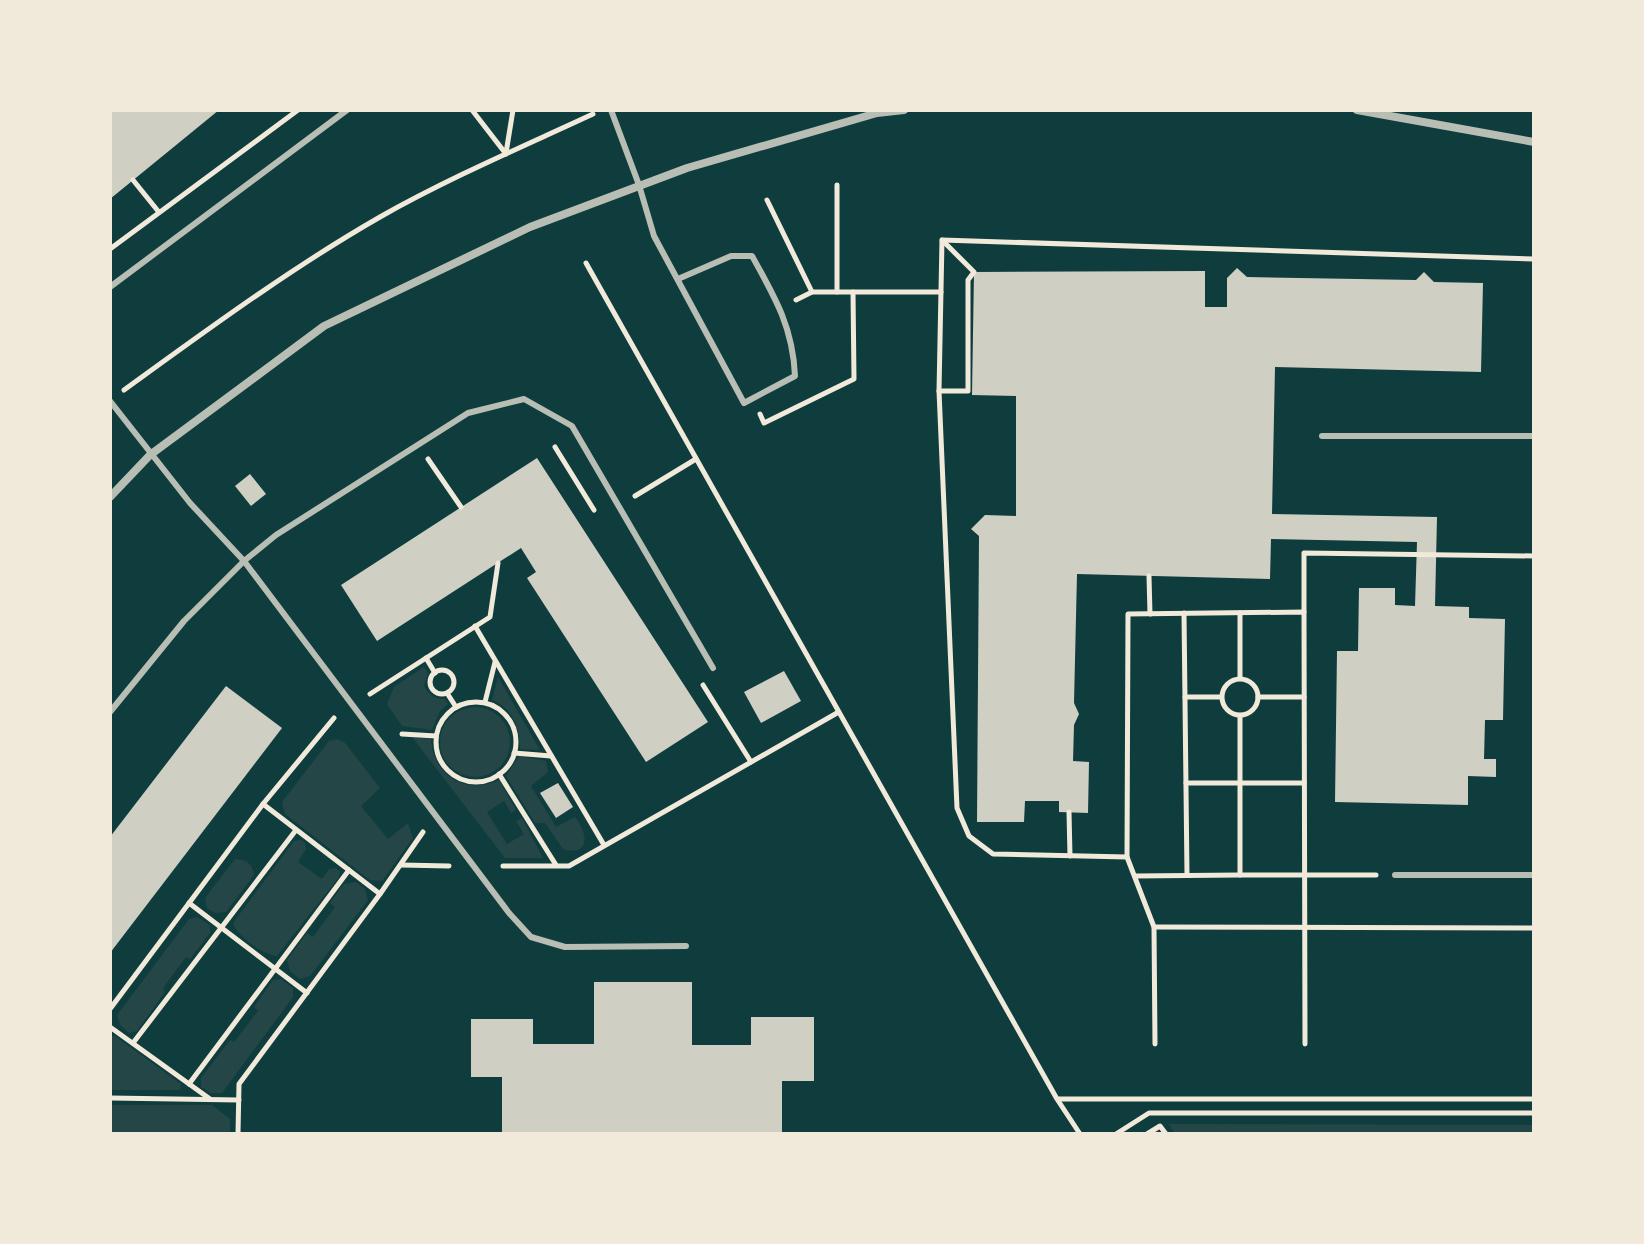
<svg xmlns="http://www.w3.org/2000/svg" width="1644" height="1244" font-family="'Playfair Display',serif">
  <rect width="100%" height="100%" fill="#0f3d3e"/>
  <g fill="#244646">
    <path d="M424,667l4,6 -4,13c5,9 10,13 21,13l3,5 -8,7 -8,19 -30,-4 -15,-22 7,-17z"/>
    <path d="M498,677l42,73 -20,-1c-1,-22 -6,-40 -28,-49z"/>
    <circle cx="475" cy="742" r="35"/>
    <path d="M412,737l19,2c2,36 34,57 68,41l17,30 -5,3 -7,-12 -17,11 20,32 17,-10 -8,-13 6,-3 21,40h-38z"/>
    <polygon points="337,739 345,743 380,788 361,806 388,839 408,823 413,838 382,881 370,880 285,814 282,802 329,741"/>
    <path d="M519,756l27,5 2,11 -17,14 25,41 19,-10c13,16 16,40 -12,32l-18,-26h-10l-29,-47z"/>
    <path d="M301,840l4,3 1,6 -8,13 24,17 7,-10 6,-1 5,3 -1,6 -62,79c-14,-1 -40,-20 -44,-33l61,-82z"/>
    <path d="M235,859c12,1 17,4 19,16l-28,37 -11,1 -8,-5 -2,-10z"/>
    <polygon points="356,882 365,889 368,900 310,976 300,979 290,971 287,960 307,933 313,937 335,907 330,903 344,884"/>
    <polygon points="197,917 210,925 210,933 190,959 186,957 163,988 165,992 137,1031 129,1033 120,1025 117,1015 189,919"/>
    <polygon points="281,979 293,988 293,997 222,1093 211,1093 201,1087 201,1078 230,1040 234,1042 258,1011 254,1007 273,980"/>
    <polygon points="110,1036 115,1036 181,1084 180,1090 110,1090"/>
    <polygon points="110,1105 212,1105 230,1119 230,1134 110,1134"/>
    <polygon points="1169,1124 1534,1125 1534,1134 1175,1134"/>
  </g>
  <g fill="#cfcfc3">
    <polygon points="110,110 219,110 110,199"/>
    <polygon points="1237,268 1247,277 1416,280 1424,272 1434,282 1483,283 1481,372 1275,367 1272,514 1437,517 1435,606 1469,607 1469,618 1505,619 1503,720 1485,720 1484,759 1496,759 1496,777 1468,776 1468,805 1335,802 1337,651 1358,651 1359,588 1395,588 1395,605 1415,606 1417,542 1271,539 1270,579 1077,574 1074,703 1079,714 1074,725 1073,761 1089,762 1088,813 1059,812 1059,801 1025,801 1024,822 977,822 979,536 971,529 985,515 1016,516 1016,396 972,395 974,272 1205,271 1205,307 1227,307 1227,278"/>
    <polygon points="537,458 708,722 646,762 527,578 536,572 521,548 377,641 341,585"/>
    <polygon points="250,474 266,494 251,506 235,486"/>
    <polygon points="784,671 801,701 761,723 744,692"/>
    <polygon points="226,686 282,728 110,953 110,837"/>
    <polygon points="558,783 573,807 556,818 540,793"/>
    <polygon points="594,982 692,982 692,1045 751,1045 751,1017 814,1017 814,1081 782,1081 782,1134 502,1134 502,1077 471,1077 471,1019 533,1019 533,1044 594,1044"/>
  </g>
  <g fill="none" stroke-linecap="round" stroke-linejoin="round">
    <g stroke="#f1e9da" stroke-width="5">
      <polyline points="472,110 506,154"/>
      <polyline points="506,153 513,110"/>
      <polyline points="133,180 158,211"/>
      <polyline points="837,185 837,292"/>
      <polyline points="767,200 812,292 796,300"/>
      <polyline points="942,240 939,391 957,808 969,836 993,854 1127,857 1154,927 1155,1044"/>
      <polyline points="942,240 1534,259"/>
      <polyline points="110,249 298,110"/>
      <polyline points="586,263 1057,1099 1080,1134"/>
      <polyline points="812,292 941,292"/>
      <path d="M124,390c83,-60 167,-122 256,-173 69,-39 142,-70 213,-103"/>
      <polyline points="939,391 968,391 968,280 974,272 943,241"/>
      <polyline points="760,414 764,423 854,379 853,292"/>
      <polyline points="555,447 594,510"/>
      <polyline points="428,459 461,507"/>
      <polyline points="635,496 696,459"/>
      <polyline points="1149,576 1150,614"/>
      <polyline points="1304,612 1304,553 1534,556"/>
      <polyline points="1184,613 1187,875"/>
      <polyline points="475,626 604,845"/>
      <polyline points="426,658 435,673"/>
      <circle cx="442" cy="682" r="12"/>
      <polyline points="1240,678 1240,613"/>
      <circle cx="1240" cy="697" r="18"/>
      <polyline points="703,685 751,762"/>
      <polyline points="447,693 456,707"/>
      <polyline points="370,694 490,617 498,563"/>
      <polyline points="1185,697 1221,697"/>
      <polyline points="1258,697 1304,697"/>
      <circle cx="476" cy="742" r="40"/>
      <polyline points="485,702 495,662"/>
      <polyline points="1240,716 1240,875 1376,875"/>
      <polyline points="402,734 436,736"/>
      <polyline points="514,753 551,756"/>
      <polyline points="499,774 556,865"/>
      <polyline points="1186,783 1304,783"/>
      <polyline points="263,804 380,894"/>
      <polyline points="1069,812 1070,856"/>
      <polyline points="1127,857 1128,614 1304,612 1305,1044"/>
      <polyline points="401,865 449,866"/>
      <polyline points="503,866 569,866 837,713"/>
      <polyline points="1135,876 1240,875"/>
      <polyline points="189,903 307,993"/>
      <polyline points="1154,927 1534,928"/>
      <polyline points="110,1009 263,804 334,718"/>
      <polyline points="110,1027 210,1099"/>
      <polyline points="133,1043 296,830"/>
      <polyline points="189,1084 349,870"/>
      <polyline points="110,1098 239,1100"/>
      <polyline points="1058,1099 1534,1099"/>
      <polyline points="238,1134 239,1084 380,894 423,832"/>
      <polyline points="1116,1134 1149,1113 1534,1113"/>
      <polyline points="1147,1134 1160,1126 1166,1134"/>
    </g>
    <g stroke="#b8beb3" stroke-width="6">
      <path d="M611,110l28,75 15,51 90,167 51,-27c-2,-48 -20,-79 -43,-120h-21l-53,23"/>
      <polyline points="110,287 347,110"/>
      <polyline points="110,401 190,503 244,561 509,913 531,937 565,947 686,946"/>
      <polyline points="1322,436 1534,436"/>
      <polyline points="110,712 184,621 244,561 276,535 468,413 524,399 572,426 713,668"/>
      <polyline points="1395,875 1534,875"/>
    </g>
    <g stroke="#b8beb3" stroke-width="8">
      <polyline points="1357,110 1534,142"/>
      <polyline points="110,497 150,455 324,326 530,227 687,168 877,113 904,110"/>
    </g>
  </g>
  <rect width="1644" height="1244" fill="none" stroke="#f1e9da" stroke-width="224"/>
</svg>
